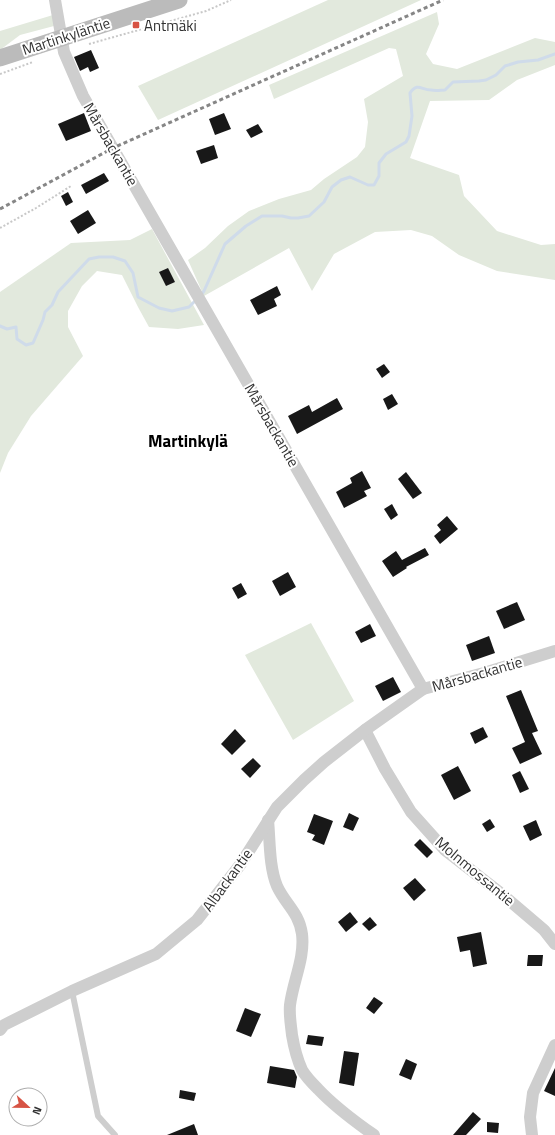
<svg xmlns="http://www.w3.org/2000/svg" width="555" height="1135" font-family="'Titillium Web',sans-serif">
  <rect width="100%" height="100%" fill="#fff"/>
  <g fill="#e2e9dd">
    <polygon points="328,0 421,0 158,120 138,86"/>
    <polygon points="437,12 439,24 426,54 433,64 457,69 535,38 555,42 555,65 517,80 489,100 430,101 410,158 459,175 464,196 497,231 541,245 555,244 555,280 497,271 459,255 432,236 411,230 375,232 334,254 312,291 289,248 204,296 188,260 205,248 228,226 249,211 279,199 311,190 324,179 357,157 365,147 368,122 364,99 403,76 396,49 389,48 274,99 269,85"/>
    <polygon points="53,15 54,26 20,35 0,50 0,31"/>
    <polygon points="152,229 204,325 178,329 149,327 138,307 122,275 97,271 82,286 68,311 68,327 83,356 31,416 8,453 0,473 0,292 71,243 130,240"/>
    <polygon points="311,623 354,701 293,740 245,655"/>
  </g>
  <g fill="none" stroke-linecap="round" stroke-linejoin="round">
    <g stroke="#cfdbea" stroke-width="3">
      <path d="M201,295l3,-4 21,-47 21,-18 16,-10h20l9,2h7l11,-2 15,-14 8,-15 9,-7 9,-3 18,8h6l5,-9v-13l7,-9 20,-12 3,-6 3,-20 -2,-23c8,-11 11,-3 21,-3 5,1 10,0 14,0l8,-8 26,-1 7,-1 10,-5 9,-9 13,-4 20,-2 17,-6"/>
      <polyline points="0,326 7,329 16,327 17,339 26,345 33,343 43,320 45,312 52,305 58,292 89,259 99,257 113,257 125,261 133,273 138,297 159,308 172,311 189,307 196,300"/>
    </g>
  </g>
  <g fill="#181818">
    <polygon points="91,50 99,68 90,72 88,67 80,71 74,57"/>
    <polygon points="84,113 91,131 66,141 58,124"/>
    <polygon points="224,113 231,129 215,135 209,119"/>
    <polygon points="258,124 263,132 251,138 246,130"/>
    <polygon points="214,145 218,158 201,164 196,151"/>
    <polygon points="104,173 109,181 86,194 81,185"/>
    <polygon points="68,192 73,202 66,206 61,196"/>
    <polygon points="88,210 96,223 78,234 70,221"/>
    <polygon points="168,268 175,282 166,286 159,272"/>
    <polygon points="277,286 281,295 274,299 277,306 258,315 250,300"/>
    <polygon points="384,364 390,372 382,378 376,369"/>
    <polygon points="392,394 398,404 388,410 383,399"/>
    <polygon points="337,398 343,409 297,434 288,416 309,405 312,412"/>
    <polygon points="362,471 371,488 364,491 367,496 344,508 336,492 352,483 350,478"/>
    <polygon points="406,472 422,493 413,499 398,479"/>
    <polygon points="392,504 398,515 391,520 384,509"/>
    <polygon points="447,516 458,529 440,544 434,536 441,530 437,525"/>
    <polygon points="425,548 429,555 406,567 407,568 393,577 382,561 396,551 402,560"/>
    <polygon points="288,572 296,587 280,596 272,581"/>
    <polygon points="241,583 247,594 238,599 232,588"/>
    <polygon points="517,602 525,620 504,629 496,611"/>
    <polygon points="370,624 376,636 361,643 355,632"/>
    <polygon points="489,636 495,653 472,661 466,645"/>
    <polygon points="393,677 401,692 383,701 375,686"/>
    <polygon points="521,690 538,731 532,733 542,754 520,764 512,748 525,742 506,696"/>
    <polygon points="483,727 488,737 475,744 470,733"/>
    <polygon points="235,729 246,741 232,755 221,744"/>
    <polygon points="253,758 261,766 250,778 241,769"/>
    <polygon points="458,766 471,791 454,800 441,775"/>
    <polygon points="520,771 529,789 520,793 512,775"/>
    <polygon points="349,813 359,818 353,831 343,827"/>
    <polygon points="314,814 333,821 324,845 312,840 315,835 307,832"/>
    <polygon points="490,819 495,827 487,832 482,824"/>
    <polygon points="536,820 542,835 530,841 523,826"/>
    <polygon points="420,839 433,852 427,858 414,845"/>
    <polygon points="415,878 426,890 414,901 403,888"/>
    <polygon points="350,912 358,922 346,932 338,922"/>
    <polygon points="370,917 377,925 369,931 362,924"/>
    <polygon points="481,932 487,964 473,967 470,950 460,952 457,937"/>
    <polygon points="528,955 543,955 542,966 527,966"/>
    <polygon points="374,997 383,1003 374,1014 366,1008"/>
    <polygon points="245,1008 261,1014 251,1037 236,1031"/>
    <polygon points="308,1035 324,1037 322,1046 306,1044"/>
    <polygon points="344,1051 359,1053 354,1086 339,1083"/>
    <polygon points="406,1059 417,1064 411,1080 399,1075"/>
    <polygon points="270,1066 294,1070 297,1077 295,1088 267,1083"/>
    <polygon points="555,1068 555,1096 544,1091"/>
    <polygon points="180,1090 196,1093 194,1101 179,1098"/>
    <polygon points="473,1112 481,1119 466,1135 453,1135"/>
    <polygon points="487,1122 499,1123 498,1133 487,1132"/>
    <polygon points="194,1124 198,1135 167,1135"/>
  </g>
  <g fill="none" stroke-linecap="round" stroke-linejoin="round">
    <g stroke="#c8c8c8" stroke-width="2" stroke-dasharray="2 2" stroke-linecap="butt">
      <polyline points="89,44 206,11 231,0"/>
      <polyline points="0,74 33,62"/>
      <polyline points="0,228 36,208 71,186"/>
    </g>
    <polyline stroke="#cecece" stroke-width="6" points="72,991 98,1116 115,1135"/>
    <g stroke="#cecece" stroke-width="12">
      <polyline points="55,0 64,52 83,96 423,689 484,673 555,651"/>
      <polyline points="365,730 385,769 411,812 445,850 503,895 544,930 555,944"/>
      <path d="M268,820c2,20 1,47 9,66 8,18 22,26 25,48 3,24 -9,47 -12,71 -1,10 1,20 2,30 2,12 5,24 10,35 4,7 10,13 16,19 16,17 36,32 56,46"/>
      <polyline points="0,1030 4,1025 72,991 156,954 197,920 240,865 277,807 304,780 324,762 365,730 423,689"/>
      <polyline points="532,1135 530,1117 533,1093 555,1045"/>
    </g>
    <polyline stroke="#bbb" stroke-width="17" points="0,58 179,0"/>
    <polyline stroke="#868686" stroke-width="3" stroke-dasharray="4 3" stroke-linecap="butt" points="0,209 113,148 443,0"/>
  </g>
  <rect fill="#d75344" stroke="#fff" stroke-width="1.5" x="132" y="21" width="8" height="8" rx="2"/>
  <g text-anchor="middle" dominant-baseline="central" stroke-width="4" stroke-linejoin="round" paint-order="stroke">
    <g font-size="15" fill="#313131" stroke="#fff" text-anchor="start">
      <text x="144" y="25">Antmäki</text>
    </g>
    <g font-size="15" fill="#313131" stroke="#fff">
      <text transform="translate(66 36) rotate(-18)">Martinkyläntie</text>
      <text transform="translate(111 144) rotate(60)">Mårsbackantie</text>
      <text transform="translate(272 425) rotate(60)">Mårsbackantie</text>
      <text transform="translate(477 674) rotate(-16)">Mårsbackantie</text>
      <text transform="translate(475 871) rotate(40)">Molnmossantie</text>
      <text transform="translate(227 880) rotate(-54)">Albackantie</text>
    </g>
    <g font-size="17" font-weight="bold" fill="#000" stroke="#fff">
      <text x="188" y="441">Martinkylä</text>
    </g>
  </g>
  <g transform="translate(28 1107) rotate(112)"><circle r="19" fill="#ffffff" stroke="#adadad"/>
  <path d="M0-3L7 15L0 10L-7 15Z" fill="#d75344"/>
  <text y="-6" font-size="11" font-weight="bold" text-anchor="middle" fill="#313131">N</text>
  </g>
</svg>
